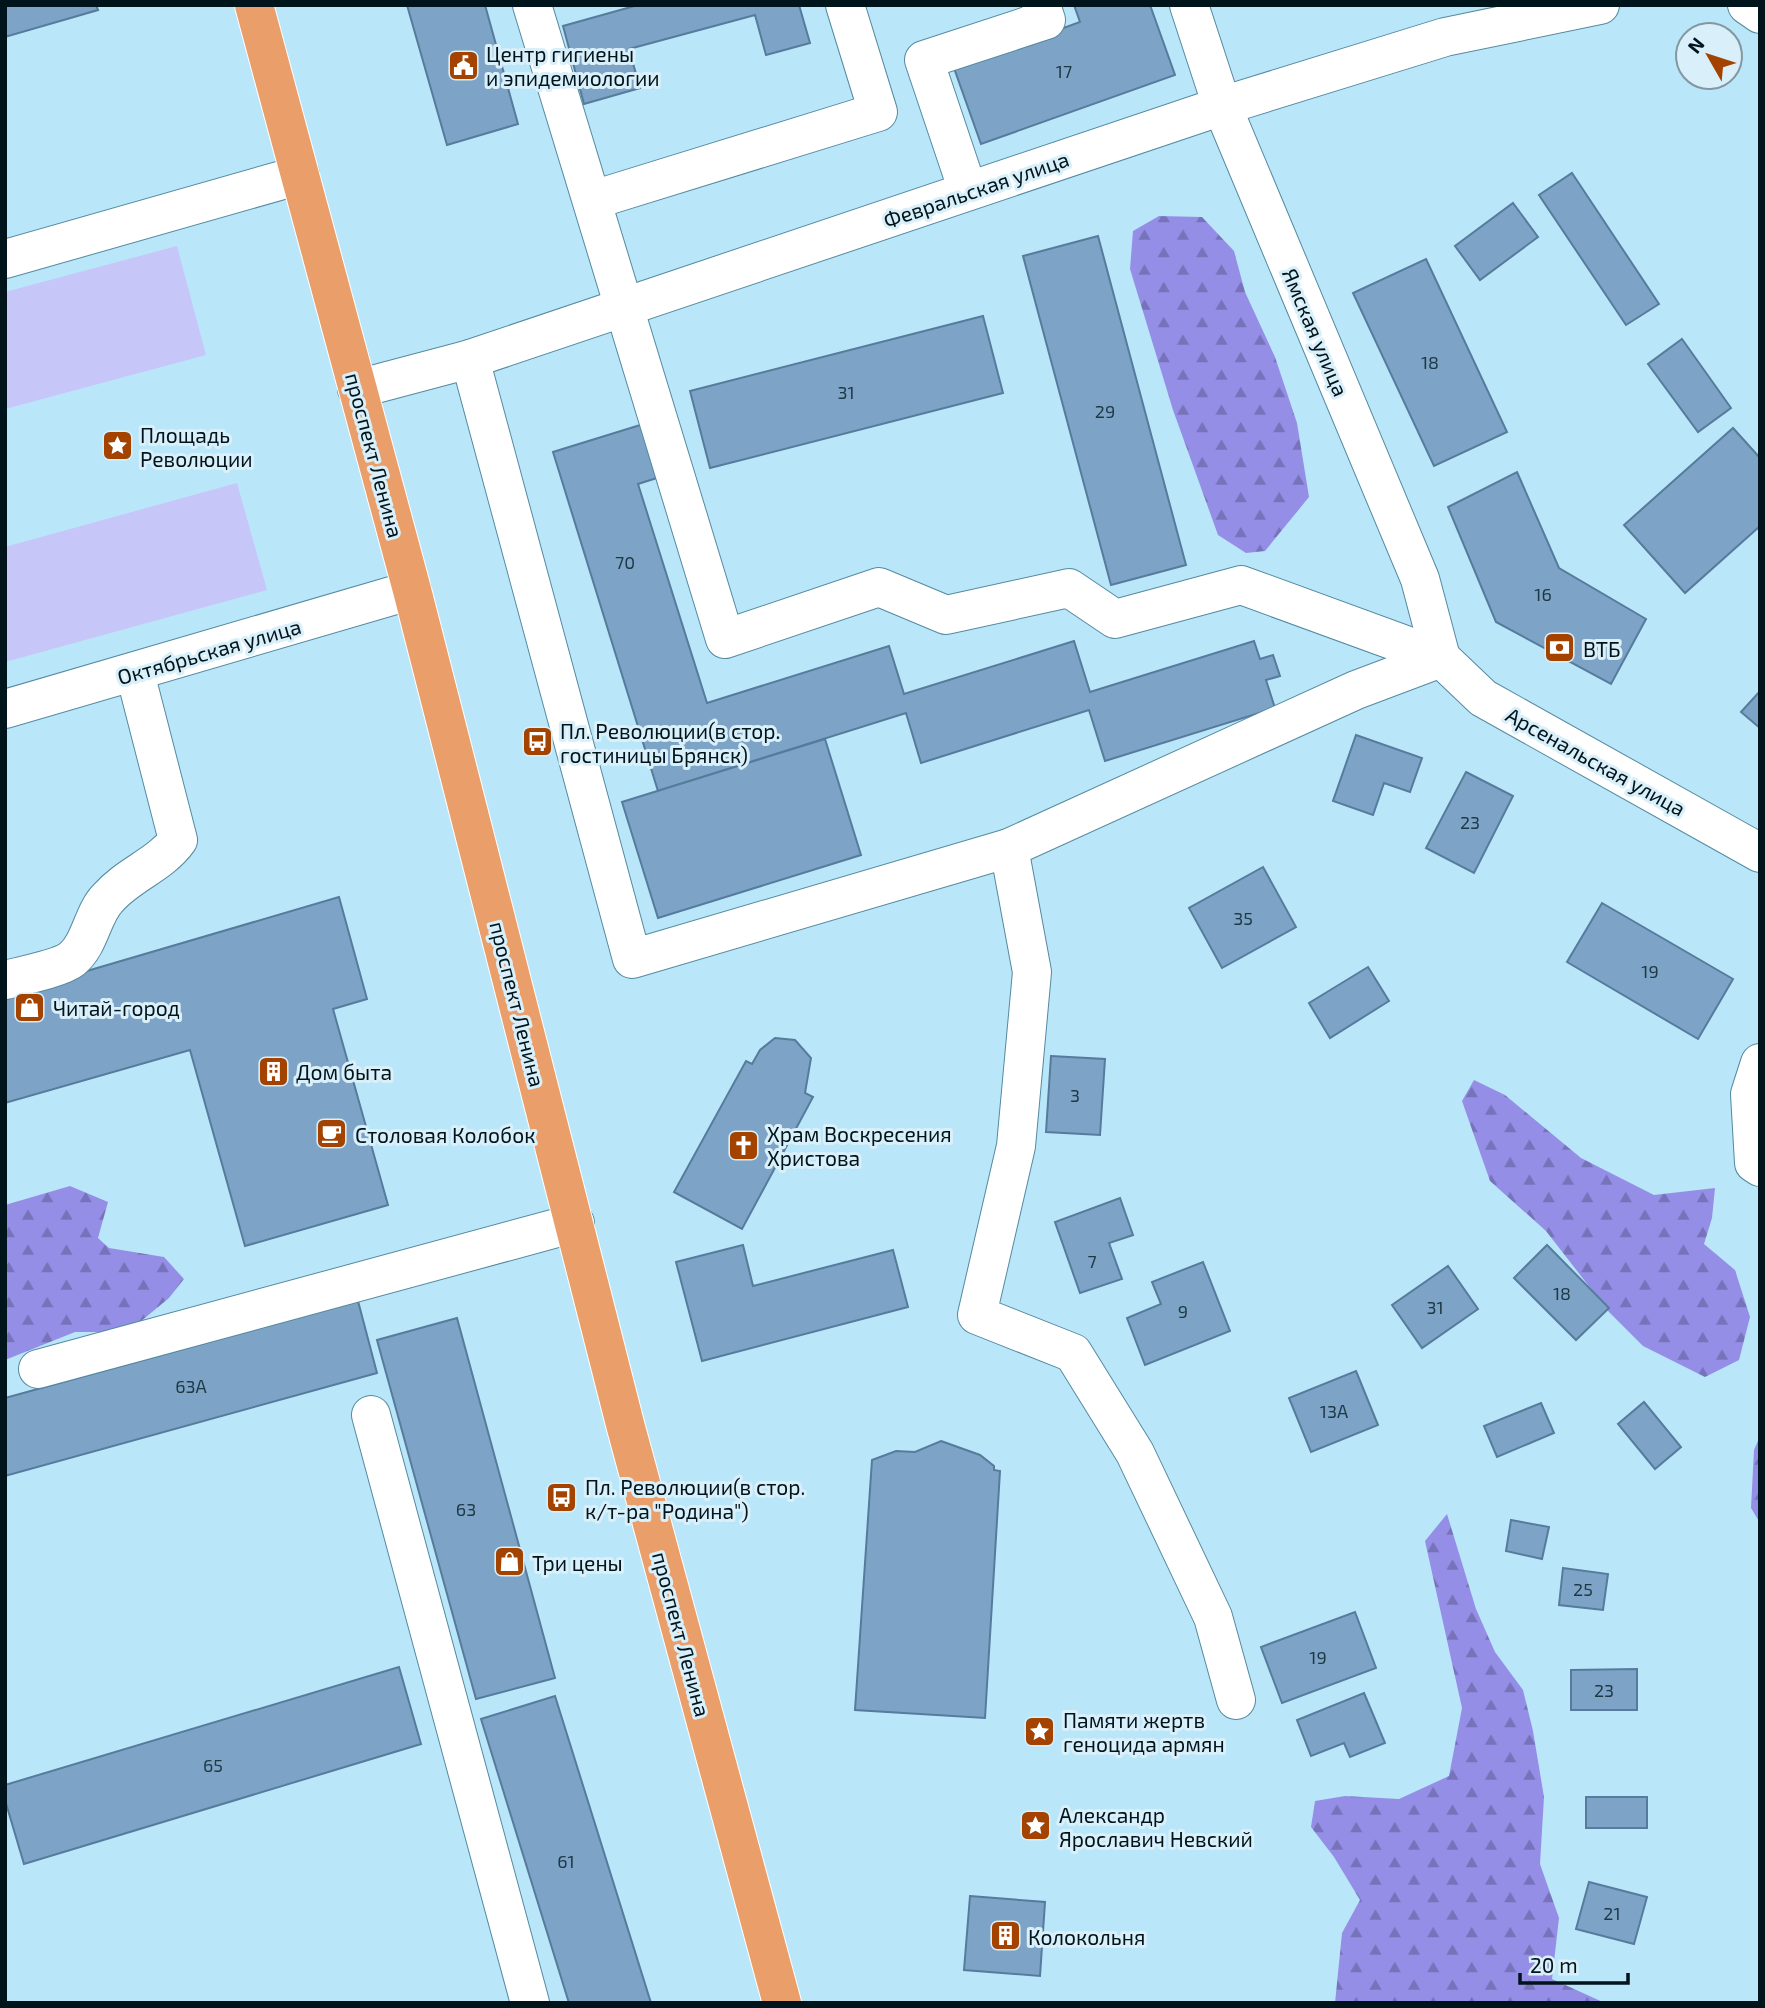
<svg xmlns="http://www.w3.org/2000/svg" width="1765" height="2008" font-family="'Exo 2',sans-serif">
  <defs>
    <pattern id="forest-firs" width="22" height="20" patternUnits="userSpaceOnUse" patternTransform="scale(1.75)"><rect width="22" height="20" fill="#958ee7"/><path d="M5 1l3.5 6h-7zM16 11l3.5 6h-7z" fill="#7773ba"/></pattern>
  </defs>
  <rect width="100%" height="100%" fill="#bae6f9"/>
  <g fill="#c7c6f9">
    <polygon points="177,246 206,355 5,409 5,292"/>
    <polygon points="237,483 267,590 5,662 5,547"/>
  </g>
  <g fill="url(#forest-firs)">
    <polygon points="1159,216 1202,217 1234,251 1245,292 1275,357 1297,423 1309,497 1265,551 1246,553 1218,535 1173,410 1130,269 1133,231"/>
    <polygon points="1474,1080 1505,1095 1581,1158 1654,1195 1715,1188 1712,1218 1704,1244 1735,1270 1750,1317 1739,1360 1705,1377 1643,1346 1609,1312 1546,1231 1490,1181 1462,1101"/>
    <polygon points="70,1186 108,1202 98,1238 109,1248 164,1257 184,1279 169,1298 140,1322 117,1332 75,1332 5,1360 5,1205"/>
    <polygon points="1760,1436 1760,1523 1751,1508 1754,1450"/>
    <polygon points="1447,1514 1476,1609 1495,1652 1523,1690 1533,1731 1544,1797 1540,1864 1559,1918 1552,1979 1605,2003 1335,2003 1342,1933 1360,1900 1334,1857 1311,1827 1315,1801 1345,1796 1399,1799 1449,1776 1462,1708 1425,1541"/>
  </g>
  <g fill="#7da4c6" stroke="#567b9c" stroke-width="2">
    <polygon points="5,5 96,5 98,10 5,37"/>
    <polygon points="407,5 485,5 518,124 447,145"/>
    <polygon points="638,5 799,5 810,43 766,55 755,15 629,49 640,88 584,104 563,26"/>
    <polygon points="1074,5 1150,5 1175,75 981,144 954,68 1080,22"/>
    <polygon points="1572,173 1659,304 1626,325 1539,195"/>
    <polygon points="1513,203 1538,237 1480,280 1455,246"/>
    <polygon points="1098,236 1186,565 1111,585 1023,256"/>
    <polygon points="1426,259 1507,432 1434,466 1353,293"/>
    <polygon points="983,316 1003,393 710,468 690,391"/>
    <polygon points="1682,339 1731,408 1698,432 1648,364"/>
    <polygon points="666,417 682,470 638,484 707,703 889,646 904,694 1074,641 1090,692 1254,641 1260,659 1273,655 1280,676 1266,680 1275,708 1105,761 1089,710 921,763 906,713 658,791 553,452"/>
    <polygon points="1733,428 1760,458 1760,526 1685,593 1624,525"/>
    <polygon points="1517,472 1559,568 1646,619 1611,684 1496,622 1448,507"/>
    <polygon points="1760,691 1760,728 1741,712"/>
    <polygon points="1356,735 1422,758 1410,792 1384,783 1373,815 1333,801"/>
    <polygon points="825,739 861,855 658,918 622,802"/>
    <polygon points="1466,772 1513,796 1474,873 1426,848"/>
    <polygon points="1263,867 1296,927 1222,968 1189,908"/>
    <polygon points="339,897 367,999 333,1009 388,1205 245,1246 190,1050 5,1103 5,995"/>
    <polygon points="1602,903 1733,979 1698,1039 1567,962"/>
    <polygon points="1368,967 1389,1001 1330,1038 1309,1003"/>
    <polygon points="775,1038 795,1040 811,1058 805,1093 813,1097 742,1229 674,1192 746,1061 752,1064 760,1050"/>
    <polygon points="1051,1056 1105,1059 1100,1135 1046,1132"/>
    <polygon points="1120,1198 1133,1235 1109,1243 1122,1279 1080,1293 1055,1222"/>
    <polygon points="743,1245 753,1286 893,1250 908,1307 702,1361 676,1262"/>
    <polygon points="1547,1245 1609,1308 1576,1340 1514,1278"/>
    <polygon points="1203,1262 1230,1331 1145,1365 1127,1318 1161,1304 1152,1282"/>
    <polygon points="1448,1266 1478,1309 1422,1348 1392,1305"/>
    <polygon points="358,1301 377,1373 5,1476 5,1398"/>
    <polygon points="457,1318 555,1678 476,1699 377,1340"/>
    <polygon points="1356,1371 1378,1425 1311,1452 1289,1398"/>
    <polygon points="1644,1402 1681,1447 1655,1469 1618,1424"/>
    <polygon points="1541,1403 1554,1433 1497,1457 1484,1426"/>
    <polygon points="941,1441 980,1455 994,1466 994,1470 1000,1471 985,1718 855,1710 872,1460 896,1451 915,1452"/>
    <polygon points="1511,1520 1549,1527 1542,1559 1506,1551"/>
    <polygon points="1563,1568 1608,1574 1603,1610 1559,1605"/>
    <polygon points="1355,1612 1376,1668 1282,1703 1261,1647"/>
    <polygon points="399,1667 421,1744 24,1864 5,1800 5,1785"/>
    <polygon points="1637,1669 1637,1710 1571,1710 1571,1670"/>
    <polygon points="1364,1693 1385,1743 1350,1757 1344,1743 1311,1756 1297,1720"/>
    <polygon points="555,1696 651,2003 569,2003 481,1719"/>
    <rect x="1586" y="1797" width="61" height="31"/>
    <polygon points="1589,1882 1647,1897 1634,1944 1576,1929"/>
    <polygon points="970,1896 1045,1902 1040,1976 964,1970"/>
  </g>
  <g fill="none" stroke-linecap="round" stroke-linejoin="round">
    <defs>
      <g id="minor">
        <polyline points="532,5 725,639 879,587 946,615 1069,588 1115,619 1241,585 1441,658 1483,698 1760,853"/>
        <polyline points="1189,5 1222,106 1420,579 1441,658"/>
        <polyline points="1747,5 1760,14"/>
        <polyline points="968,191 924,60 1046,20 1041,5"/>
        <polyline points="593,200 878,112 845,5"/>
        <polyline points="5,259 300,175"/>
        <polyline points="470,359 632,959 1009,848 1356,690 1441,658"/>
        <polyline points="357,389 470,359 1222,106 1445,37 1600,5"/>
        <polyline points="5,709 412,590"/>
        <polyline points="1009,848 1032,972 1016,1146 977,1315 1073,1353 1135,1453 1213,1617 1236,1700"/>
        <path d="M5,980c16,-4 56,-12 67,-21 19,-16 20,-45 36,-61 21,-24 52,-33 70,-58l-43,-167"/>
        <polyline points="1760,1063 1750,1094 1754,1163 1760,1167"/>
        <polyline points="38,1369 575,1223"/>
        <polyline points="371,1415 530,2003"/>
      </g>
      <polyline id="major" points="254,5 412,590 625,1424 782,2003"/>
    </defs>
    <use href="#minor" stroke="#548aa0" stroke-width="40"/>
    <use href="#major" stroke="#fff" stroke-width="40"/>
    <use href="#minor" stroke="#fff" stroke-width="38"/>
    <use href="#major" stroke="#ea9e6a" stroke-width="38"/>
  </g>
  <defs>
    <symbol id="civic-square" viewBox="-11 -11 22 22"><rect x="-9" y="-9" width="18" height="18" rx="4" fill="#a44300" stroke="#d9eff9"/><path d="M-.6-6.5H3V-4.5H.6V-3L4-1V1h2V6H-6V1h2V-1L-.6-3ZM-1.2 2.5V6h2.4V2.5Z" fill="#fff"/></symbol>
    <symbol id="sight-square" viewBox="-11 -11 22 22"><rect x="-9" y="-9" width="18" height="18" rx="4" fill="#a44300" stroke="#d9eff9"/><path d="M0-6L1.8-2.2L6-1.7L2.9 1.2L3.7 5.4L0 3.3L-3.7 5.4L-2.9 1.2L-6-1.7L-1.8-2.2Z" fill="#fff"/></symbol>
    <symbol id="bank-square" viewBox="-11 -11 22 22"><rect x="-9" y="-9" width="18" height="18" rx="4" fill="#a44300" stroke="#d9eff9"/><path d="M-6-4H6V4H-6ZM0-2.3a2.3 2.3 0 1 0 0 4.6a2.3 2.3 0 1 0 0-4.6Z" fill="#fff"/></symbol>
    <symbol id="bus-square" viewBox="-11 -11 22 22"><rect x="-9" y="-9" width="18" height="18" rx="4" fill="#a44300" stroke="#d9eff9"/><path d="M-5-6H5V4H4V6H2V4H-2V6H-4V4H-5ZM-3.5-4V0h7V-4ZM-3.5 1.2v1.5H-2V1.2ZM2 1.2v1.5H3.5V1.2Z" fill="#fff"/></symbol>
    <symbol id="shop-square" viewBox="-11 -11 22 22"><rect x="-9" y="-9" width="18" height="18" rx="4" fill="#a44300" stroke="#d9eff9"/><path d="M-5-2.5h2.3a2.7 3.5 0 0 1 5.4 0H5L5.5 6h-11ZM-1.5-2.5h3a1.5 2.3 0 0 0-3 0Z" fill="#fff"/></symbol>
    <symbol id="building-square" viewBox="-11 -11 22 22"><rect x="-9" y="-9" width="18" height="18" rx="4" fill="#a44300" stroke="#d9eff9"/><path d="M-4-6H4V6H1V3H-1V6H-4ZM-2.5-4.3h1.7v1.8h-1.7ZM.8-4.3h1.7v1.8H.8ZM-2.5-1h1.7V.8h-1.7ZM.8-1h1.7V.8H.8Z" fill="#fff"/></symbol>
    <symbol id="cafe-square" viewBox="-11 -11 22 22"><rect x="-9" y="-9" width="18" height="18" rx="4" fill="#a44300" stroke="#d9eff9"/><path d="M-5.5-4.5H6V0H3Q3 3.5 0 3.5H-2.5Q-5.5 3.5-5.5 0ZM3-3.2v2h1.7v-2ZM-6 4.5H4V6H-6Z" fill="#fff"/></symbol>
    <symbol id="church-square" viewBox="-11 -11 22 22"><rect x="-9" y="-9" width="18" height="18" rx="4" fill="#a44300" stroke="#d9eff9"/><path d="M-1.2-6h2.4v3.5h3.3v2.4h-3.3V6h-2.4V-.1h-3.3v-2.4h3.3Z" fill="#fff"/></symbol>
  </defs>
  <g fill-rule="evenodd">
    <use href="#civic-square" x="446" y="48" width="35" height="35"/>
    <use href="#sight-square" x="100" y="428" width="35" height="35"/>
    <use href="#bank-square" x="1542" y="630" width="35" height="35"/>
    <use href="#bus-square" x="520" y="724" width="35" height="35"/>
    <use href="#shop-square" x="12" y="990" width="35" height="35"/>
    <use href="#building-square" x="256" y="1054" width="35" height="35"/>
    <use href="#cafe-square" x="314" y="1116" width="35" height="35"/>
    <use href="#church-square" x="726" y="1128" width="35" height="35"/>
    <use href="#bus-square" x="544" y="1480" width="35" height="35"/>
    <use href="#shop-square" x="492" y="1544" width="35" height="35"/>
    <use href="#sight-square" x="1022" y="1714" width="35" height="35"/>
    <use href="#sight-square" x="1018" y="1808" width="35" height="35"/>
    <use href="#building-square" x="988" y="1918" width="35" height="35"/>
  </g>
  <g text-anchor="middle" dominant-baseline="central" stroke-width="6" stroke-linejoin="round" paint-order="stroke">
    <g font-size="18" fill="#1f3846">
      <text x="1064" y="71">17</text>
      <text x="1430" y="362">18</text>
      <text x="846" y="392">31</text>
      <text x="1105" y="411">29</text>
      <text x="625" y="562">70</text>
      <text x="1543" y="594">16</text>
      <text x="1470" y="822">23</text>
      <text x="1243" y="918">35</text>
      <text x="1650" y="971">19</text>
      <text x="1075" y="1095">3</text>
      <text x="1092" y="1261">7</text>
      <text x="1562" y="1293">18</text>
      <text x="1435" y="1307">31</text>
      <text x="1183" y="1311">9</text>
      <text x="191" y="1386">63А</text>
      <text x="1334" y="1411">13А</text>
      <text x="466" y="1509">63</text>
      <text x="1583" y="1589">25</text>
      <text x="1318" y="1657">19</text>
      <text x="1604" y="1690">23</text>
      <text x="213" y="1765">65</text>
      <text x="566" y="1861">61</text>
      <text x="1612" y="1913">21</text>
    </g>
    <g font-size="21" fill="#00141c" stroke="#d9eff9" text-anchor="start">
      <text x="486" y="53">Центр гигиены<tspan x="486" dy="24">и эпидемиологии</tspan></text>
      <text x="140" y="434">Площадь<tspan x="140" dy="24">Революции</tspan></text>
      <text x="1583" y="648">ВТБ</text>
      <text x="560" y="730">Пл. Революции(в стор.<tspan x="560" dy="24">гостиницы Брянск)</tspan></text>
      <text x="53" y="1007">Читай-город</text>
      <text x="296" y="1071">Дом быта</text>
      <text x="767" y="1133">Храм Воскресения<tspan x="767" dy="24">Христова</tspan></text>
      <text x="355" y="1134">Столовая Колобок</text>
      <text x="585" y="1486">Пл. Революции(в стор.<tspan x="585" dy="24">к/т-ра "Родина")</tspan></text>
      <text x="532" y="1562">Три цены</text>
      <text x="1063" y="1719">Памяти жертв<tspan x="1063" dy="24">геноцида армян</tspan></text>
      <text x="1059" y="1814">Александр<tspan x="1059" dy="24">Ярославич Невский</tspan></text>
      <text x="1028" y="1936">Колокольня</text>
    </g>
    <g font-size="21" fill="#00141c" stroke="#d9eff9">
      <text transform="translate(976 189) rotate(-19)">Февральская улица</text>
      <text transform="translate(1316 332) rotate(67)">Ямская улица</text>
      <text transform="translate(375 455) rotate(75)">проспект Ленина</text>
      <text transform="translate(209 651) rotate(-16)">Октябрьская улица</text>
      <text transform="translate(1596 761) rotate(29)">Арсенальская улица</text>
      <text transform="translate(518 1004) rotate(76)">проспект Ленина</text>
      <text transform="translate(682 1634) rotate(75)">проспект Ленина</text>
    </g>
  </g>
  <rect width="1765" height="2008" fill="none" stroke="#00141c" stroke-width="14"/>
  <g transform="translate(1709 56) rotate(309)"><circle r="33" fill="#d9eff9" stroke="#8297a1" stroke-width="2"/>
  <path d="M0-5L12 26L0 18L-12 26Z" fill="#a44300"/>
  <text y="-10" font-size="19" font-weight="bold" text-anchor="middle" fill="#00141c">N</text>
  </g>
  <path d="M1520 1973v10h108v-10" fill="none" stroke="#00141c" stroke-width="3.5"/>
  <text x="1530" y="1973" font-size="21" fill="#00141c" stroke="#d9eff9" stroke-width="5" paint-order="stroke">20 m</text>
</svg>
